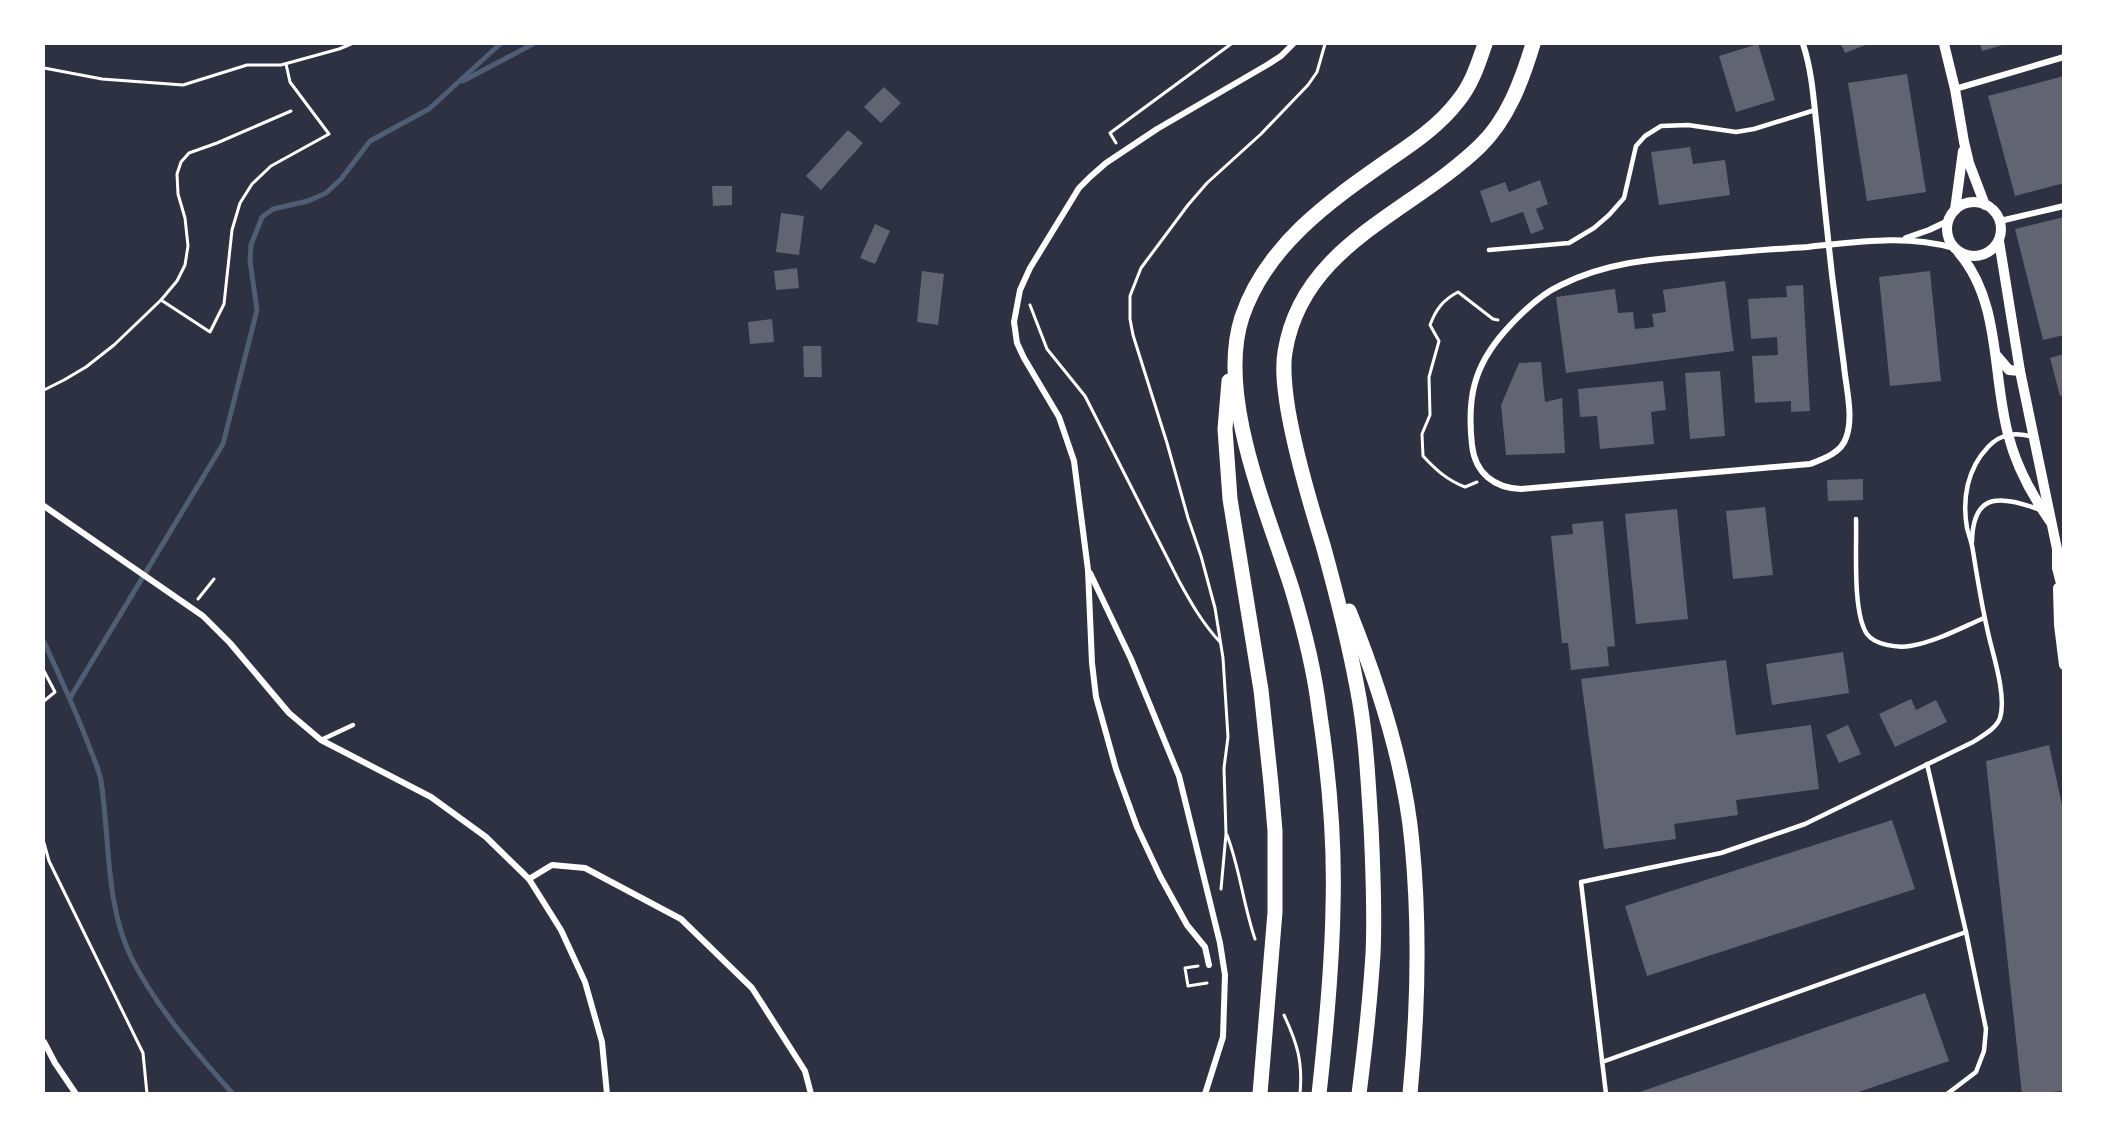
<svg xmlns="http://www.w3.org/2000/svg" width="2107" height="1137" font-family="'Open Sans',sans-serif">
  <rect width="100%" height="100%" fill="#2d3142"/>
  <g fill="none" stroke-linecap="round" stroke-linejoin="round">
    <g stroke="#4f5d75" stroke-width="5">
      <polyline points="463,81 533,44"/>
      <path d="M44,642c16,35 32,69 45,104 4,11 10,23 12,35 9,58 4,124 31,178 26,51 64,93 101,135"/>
      <polyline points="70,698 223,444 257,310 250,261 251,245 262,217 273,209 308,201 326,193 341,179 370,141 429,109 500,44"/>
    </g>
  </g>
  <g fill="#626471">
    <polygon points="1758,44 1775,100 1736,112 1719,56"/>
    <polygon points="1841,44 1868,44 1845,53"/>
    <polygon points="1980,44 2006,44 1982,51"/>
    <polygon points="1907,74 1926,192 1867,201 1848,83"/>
    <polygon points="2064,76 2064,183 2015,196 1988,96"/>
    <polygon points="884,87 901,103 881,123 864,107"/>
    <polygon points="848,130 863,143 821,190 806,176"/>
    <polygon points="1690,147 1693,164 1725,160 1730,195 1659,205 1651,152"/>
    <polygon points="1540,180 1548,204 1536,209 1544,229 1531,234 1523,212 1491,223 1480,191 1505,182 1509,192"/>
    <polygon points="712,186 732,186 732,205 713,206"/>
    <polygon points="781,213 804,216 799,255 776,252"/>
    <polygon points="2064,217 2064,335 2043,340 2015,229"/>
    <polygon points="875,224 890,231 875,264 860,258"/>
    <polygon points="797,268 799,288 776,290 774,271"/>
    <polygon points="922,271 944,274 938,325 917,322"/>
    <polygon points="1930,271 1941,381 1890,386 1879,277"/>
    <polygon points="1725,281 1734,351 1566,373 1556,297 1615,289 1618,313 1633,312 1635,329 1654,327 1652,314 1666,312 1663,290"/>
    <polygon points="1803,285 1810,411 1791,412 1791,401 1755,403 1752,356 1778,355 1777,337 1751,339 1748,299 1787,297 1786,286"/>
    <polygon points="772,319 774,342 750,344 748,322"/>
    <polygon points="803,346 821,346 822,377 804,377"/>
    <polygon points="2064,354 2064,395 2060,396 2050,358"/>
    <polygon points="1541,362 1545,402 1562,398 1565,453 1506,455 1501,405 1519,363"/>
    <polygon points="1720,371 1725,436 1690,439 1685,373"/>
    <polygon points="1663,381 1666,410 1651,412 1654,444 1600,449 1597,416 1580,417 1578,389"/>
    <polygon points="1863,479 1863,500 1828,501 1827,480"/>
    <polygon points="1765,507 1773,575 1733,579 1726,511"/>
    <polygon points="1677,509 1688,619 1636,624 1625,514"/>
    <polygon points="1603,521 1615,646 1607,647 1609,666 1571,670 1568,643 1562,643 1551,536 1573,534 1572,524"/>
    <polygon points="1843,652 1849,693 1772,705 1766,664"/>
    <polygon points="1726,660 1736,735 1811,725 1819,789 1736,800 1738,815 1674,824 1676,839 1604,849 1581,679"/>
    <polygon points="1911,699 1916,710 1936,700 1947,722 1895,747 1879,714"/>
    <polygon points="1848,725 1861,754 1839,763 1826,735"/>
    <polygon points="2049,745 2064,814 2064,1091 2022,1094 1986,761"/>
    <polygon points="1892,820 1915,889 1647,976 1625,906"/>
    <polygon points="1925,993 1949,1061 1853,1094 1634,1094"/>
  </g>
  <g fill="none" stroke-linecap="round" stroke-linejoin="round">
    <g stroke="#fff" stroke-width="3">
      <polyline points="44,68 102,79 183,85 247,65 281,65 339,49 351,44"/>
      <polyline points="1116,143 1110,133 1231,44"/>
      <polyline points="161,300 210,332 224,304 232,230 240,203 252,184 271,166 329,134 290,82 286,64"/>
      <path d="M1030,305l17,44 38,47 94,185c12,22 24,43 41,61"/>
      <polyline points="44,390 64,380 86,367 114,345 161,300 177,281 185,265 188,246 185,218 178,194 177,174 181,162 189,153 217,143 291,111"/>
      <path d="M1477,482l-12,5c-18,-7 -29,-17 -42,-31l-1,-22 8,-19 -1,-38 10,-36 -9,-16c6,-16 13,-25 28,-33l35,27 5,1"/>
      <polyline points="198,599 214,579"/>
      <polyline points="44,671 55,692 44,701"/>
      <path d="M1227,835c13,34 16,69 28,104"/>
      <polyline points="44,843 49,861 143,1053 147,1094"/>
      <polyline points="1221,889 1226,834 1224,768 1228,737 1223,658 1215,608 1201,556 1188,518 1167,443 1133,335 1130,319 1130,296 1141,268 1188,205 1207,183 1261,134 1308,85 1317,72 1325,44"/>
      <polyline points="1198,966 1185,968 1188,986 1207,983"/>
      <path d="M1284,1015c13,28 19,46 16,79"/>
    </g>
    <g stroke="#fff" stroke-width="4.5">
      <polyline points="1489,250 1569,243 1594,228 1609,215 1624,198 1636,146 1645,136 1661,126 1688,125 1736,132 1754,129 1815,110"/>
      <path d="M1856,519c1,27 -4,93 11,115 8,11 30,14 43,12 25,-4 51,-18 74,-28"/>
      <path d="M1972,542c1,-53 31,-45 69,-32"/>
      <polyline points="321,740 353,725"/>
      <polyline points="1927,764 1966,932 1986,1029 1984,1051 1976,1072 1947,1094"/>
      <polyline points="1602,1062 1966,932"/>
      <path d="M1606,1094l-25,-212 140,-29 84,-29 168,-82c9,-6 23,-13 27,-24 6,-19 -4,-54 -9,-73 -8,-31 -13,-62 -18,-94 -1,-8 -4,-15 -6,-23 -5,-29 0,-59 21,-81 13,-14 28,-15 46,-10"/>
    </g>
    <g stroke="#fff" stroke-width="6">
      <path d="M1803,44c10,30 11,63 15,94 4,46 9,91 14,137 4,30 8,60 12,91 2,22 10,51 2,72 -5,15 -23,21 -36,26l-289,25c-27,-1 -46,-16 -49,-44 -5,-46 1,-78 33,-114 16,-18 34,-36 56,-46 46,-23 92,-26 142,-30 35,-3 70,-6 105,-8 49,-5 98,-13 146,1"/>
      <polyline points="1955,89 2064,57"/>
      <polyline points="2000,221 2064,206"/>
      <polyline points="1906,238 1929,230 1948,221"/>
      <polyline points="44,506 203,616 230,643 289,713 321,740 431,797 486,837 529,879 561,930 585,982 602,1042 607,1094"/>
      <polyline points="1090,573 1131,659 1179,776 1220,943 1225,975 1223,1037 1205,1094"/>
      <polyline points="529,879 552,865 585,868 681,919 752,988 805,1071 811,1094"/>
      <polyline points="1209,965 1205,947 1187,925 1160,876 1137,827 1116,769 1096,697 1092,663 1088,570 1074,461 1059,417 1024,358 1017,343 1014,322 1020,290 1030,268 1079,188 1090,177 1106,163 1157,129 1267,65 1281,56 1293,44"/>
      <polyline points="44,1042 55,1063 76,1094"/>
    </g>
    <g stroke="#fff" stroke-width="10">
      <polyline points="1944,44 1955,89 1964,142 1969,163 1985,205"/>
      <circle cx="1974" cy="229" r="27"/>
      <polyline points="1955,210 1963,151"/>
      <polyline points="1999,241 2020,371 2057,549 2057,568 2064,595"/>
      <path d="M1959,253c42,49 33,121 49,181 8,32 23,60 42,87"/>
      <polyline points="1997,356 2009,370 2020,371"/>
      <polyline points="2058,588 2059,625 2064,665"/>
    </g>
    <g stroke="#fff" stroke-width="15">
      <polyline points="1229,381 1225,429 1230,499 1261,690 1271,784 1275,831 1275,912 1260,1094"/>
      <path d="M1349,611c29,72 56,155 63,232 8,83 6,168 -2,251"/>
      <path d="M1319,1094c7,-63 13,-125 14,-187 2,-66 -4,-133 -14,-198 -5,-41 -15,-80 -27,-120 -24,-76 -76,-193 -50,-272 24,-71 86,-115 145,-156 25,-17 52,-35 71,-60 14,-17 20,-37 27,-57"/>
      <path d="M1359,1094c6,-47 11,-93 14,-140 2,-42 0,-86 -2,-128 -3,-46 -5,-94 -14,-139 -9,-48 -21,-95 -34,-142 -14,-45 -27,-89 -35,-135 -3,-19 -6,-40 -3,-58 17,-107 126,-139 195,-206 28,-27 42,-66 53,-102"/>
    </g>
  </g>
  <rect width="2107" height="1137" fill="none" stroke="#ffffff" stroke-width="90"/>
</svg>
